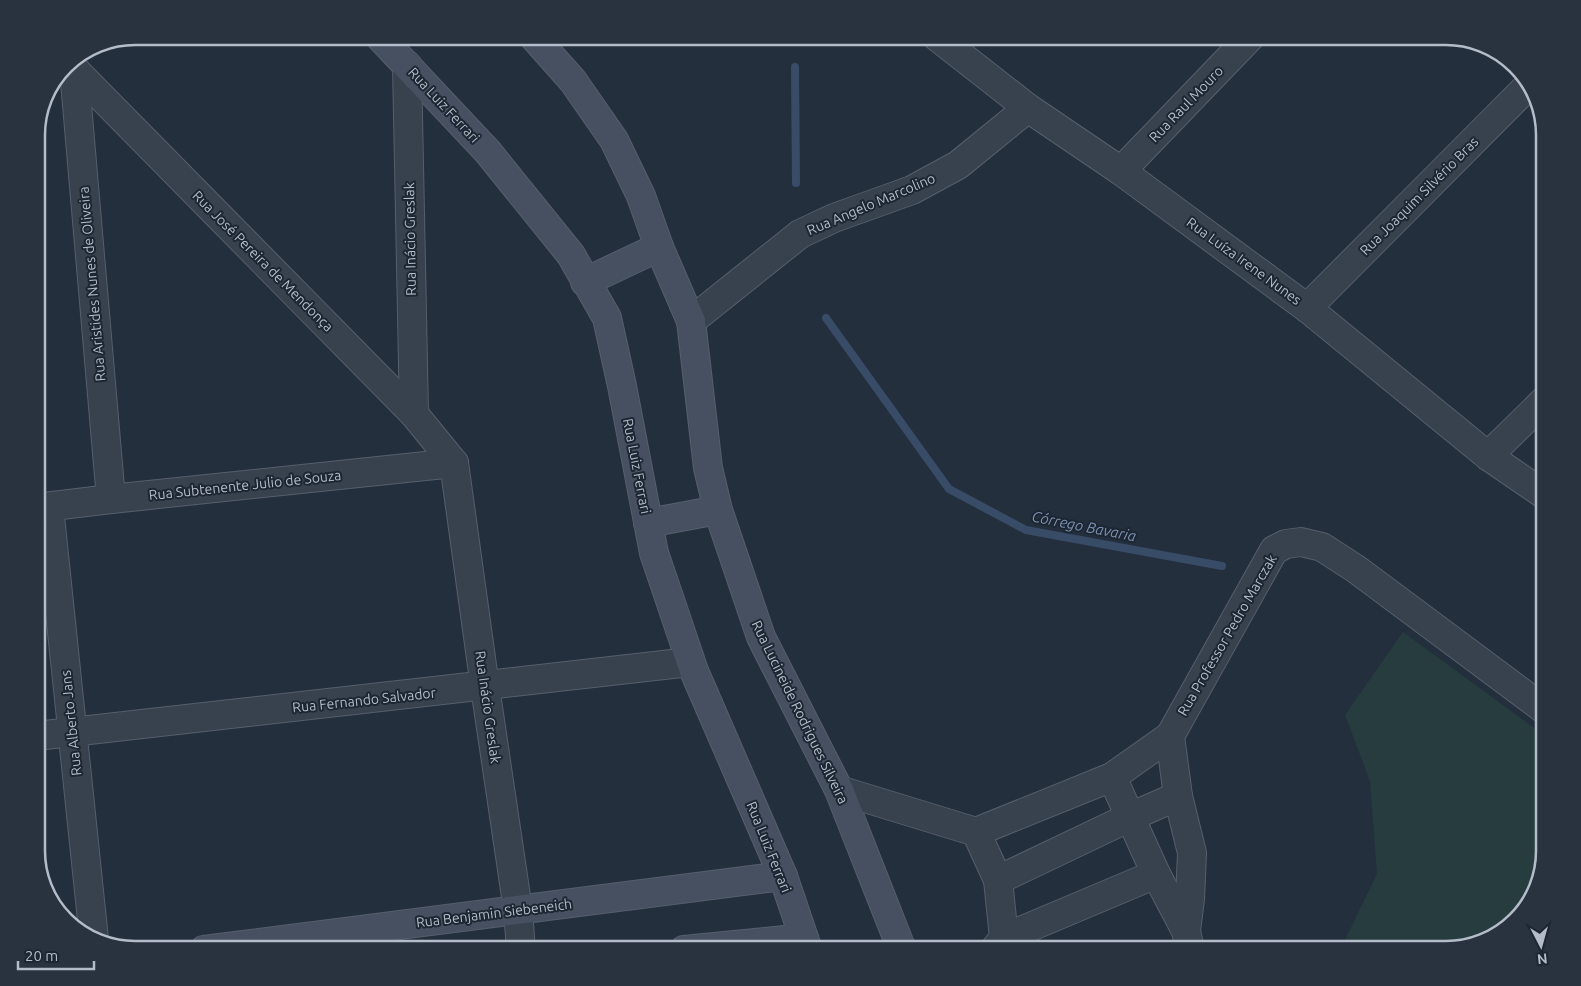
<svg xmlns="http://www.w3.org/2000/svg" width="1581" height="986" font-family="Ubuntu,sans-serif">
  <rect width="100%" height="100%" fill="#242f3e"/>
  <polygon fill="#263c3f" points="1403,632 1545,736 1545,852 1531,901 1495,937 1447,950 1340,950 1377,874 1370,781 1345,715"/>
  <g fill="none" stroke-linecap="round" stroke-linejoin="round">
    <g stroke="#394c67" stroke-width="8">
      <polyline points="795,67 796,183"/>
      <polyline points="826,318 949,489 1026,530 1222,566"/>
    </g>
    <defs>
      <g id="street">
        <polyline points="936,36 1028,108 1121,171 1307,308 1488,456 1545,495"/>
        <polyline points="68,63 414,414 454,463"/>
        <polyline points="407,65 414,414"/>
        <polyline points="74,70 111,499"/>
        <polyline points="1121,171 1251,36"/>
        <polyline points="1307,308 1530,84"/>
        <polyline points="691,321 800,234 834,218 912,190 958,165 1028,108"/>
        <polyline points="1488,456 1545,400"/>
        <polyline points="454,463 485,687 518,910 521,950"/>
        <polyline points="49,507 94,939"/>
        <polyline points="36,508 111,499 454,463"/>
        <polyline points="36,736 690,662"/>
        <polyline points="1112,777 1156,874 1186,931"/>
        <polyline points="839,790 976,832 1112,777 1170,736"/>
        <polyline points="976,832 998,880 1004,938"/>
        <polyline points="998,880 1130,817 1178,796"/>
        <polyline points="994,950 1004,938 1156,874"/>
        <polyline points="1190,950 1186,931 1190,899 1192,853 1178,796 1170,736 1274,550 1286,544 1301,542 1322,547 1356,569 1545,710"/>
      </g>
      <g id="secondary">
        <polyline points="379,36 488,152 571,255 607,318 622,386 654,553 694,671 783,876 808,950"/>
        <polyline points="533,36 573,81 614,140 641,196 659,247 691,321 708,468 718,510 761,637 839,790 902,950"/>
        <polyline points="585,282 659,247"/>
        <polyline points="648,523 718,510"/>
        <polyline points="204,950 783,876"/>
        <polyline points="684,950 804,938"/>
      </g>
    </defs>
    <use href="#street" stroke="#565f6c" stroke-width="30"/>
    <use href="#secondary" stroke="#565f6c" stroke-width="30"/>
    <use href="#street" stroke="#38414e" stroke-width="28"/>
    <use href="#secondary" stroke="#465061" stroke-width="28"/>
  </g>
  <g text-anchor="middle" dominant-baseline="central" stroke-width="4" stroke-linejoin="round" paint-order="stroke">
    <g font-size="14" fill="#b4bcc9" stroke="#1d2633">
      <text transform="translate(1186 104) rotate(-46)">Rua Raul Mouro</text>
      <text transform="translate(444 105) rotate(47)">Rua Luiz Ferrari</text>
      <text transform="translate(1419 196) rotate(-45)">Rua Joaquim Silvério Bras</text>
      <text transform="translate(871 204) rotate(-23)">Rua Angelo Marcolino</text>
      <text transform="translate(410 239) rotate(-91)">Rua Inácio Greslak</text>
      <text transform="translate(263 261) rotate(45)">Rua José Pereira de Mendonça</text>
      <text transform="translate(1244 261) rotate(36)">Rua Luíza Irene Nunes</text>
      <text transform="translate(92 284) rotate(-95)">Rua Aristides Nunes de Oliveira</text>
      <text transform="translate(637 466) rotate(79)">Rua Luiz Ferrari</text>
      <text transform="translate(245 485) rotate(-6)">Rua Subtenente Julio de Souza</text>
      <text transform="translate(1227 635) rotate(-60)">Rua Professor Pedro Marczak</text>
      <text transform="translate(364 700) rotate(-6)">Rua Fernando Salvador</text>
      <text transform="translate(488 707) rotate(82)">Rua Inácio Greslak</text>
      <text transform="translate(800 712) rotate(64)">Rua Lucineide Rodrigues Silveira</text>
      <text transform="translate(71 723) rotate(-96)">Rua Alberto Jans</text>
      <text transform="translate(769 847) rotate(68)">Rua Luiz Ferrari</text>
      <text transform="translate(494 913) rotate(-7)">Rua Benjamin Siebeneich</text>
    </g>
    <g font-size="15" font-style="italic" fill="#7c92b1" stroke="#1d2633">
      <text transform="translate(1084 526) rotate(11)">Córrego Bavaria</text>
    </g>
  </g>
  <path d="M0 0H1581V986H0ZM135 45H1446A90 90 0 0 1 1536 135V851A90 90 0 0 1 1446 941H135A90 90 0 0 1 45 851V135A90 90 0 0 1 135 45Z" fill="#29323f" fill-rule="evenodd"/>
  <path fill="none" stroke="#b4bcc9" stroke-width="2.5" d="M135 45H1446A90 90 0 0 1 1536 135V851A90 90 0 0 1 1446 941H135A90 90 0 0 1 45 851V135A90 90 0 0 1 135 45Z"/>
  <g transform="translate(1541 946) rotate(174)" stroke="#1d2633" stroke-width="4" paint-order="stroke">
  <path d="M0-4L9 19L0 12L-9 19Z" fill="#b4bcc9"/>
  <text y="-8" font-size="14" font-weight="bold" text-anchor="middle" fill="#b4bcc9">N</text>
  </g>
  <path d="M18 961v8h76v-8" fill="none" stroke="#b4bcc9" stroke-width="2.5"/>
  <text x="25" y="961" font-size="15" fill="#b4bcc9" stroke="#1d2633" stroke-width="4" paint-order="stroke">20 m</text>
</svg>
